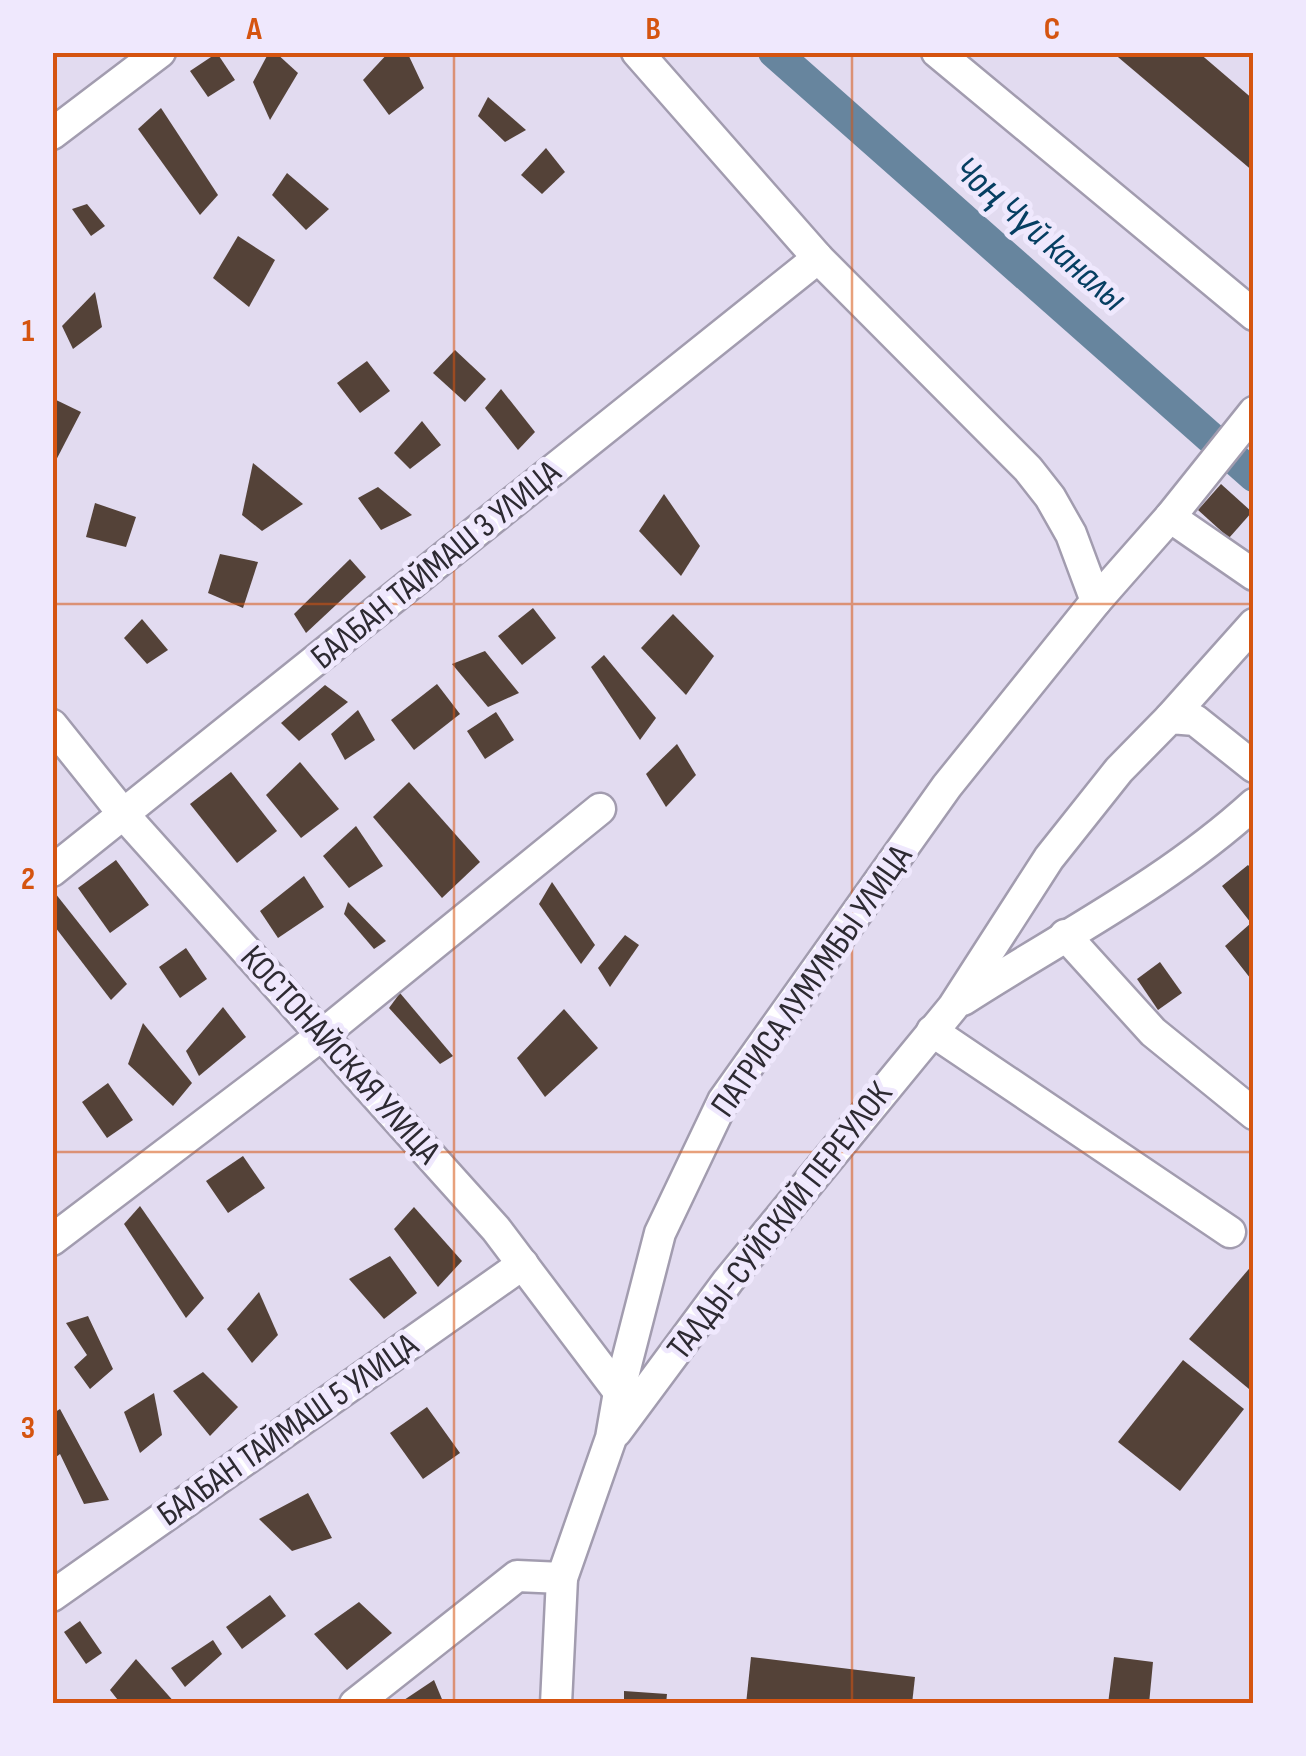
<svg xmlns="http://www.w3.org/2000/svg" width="1306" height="1756" font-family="'Sofia Sans Condensed',sans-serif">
  <rect width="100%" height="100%" fill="#e2dbf0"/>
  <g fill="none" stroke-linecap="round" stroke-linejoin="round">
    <polyline stroke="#67859e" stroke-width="32" points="774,52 1254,476"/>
  </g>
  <g fill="#544238">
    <polygon points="269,52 275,52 298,73 270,120 253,82"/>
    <polygon points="389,52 407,52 424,88 389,115 363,80"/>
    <polygon points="1112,52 1198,52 1254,100 1254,172"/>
    <polygon points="217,53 235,80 208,97 190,71"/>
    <polygon points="488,97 526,130 505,142 478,116"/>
    <polygon points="161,108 218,195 200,215 138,129"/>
    <polygon points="546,148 565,172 542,194 521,175"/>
    <polygon points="287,173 329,209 306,230 272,195"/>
    <polygon points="87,204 105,226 91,236 72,209"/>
    <polygon points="238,236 275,260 249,307 213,278"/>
    <polygon points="95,292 102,327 73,349 62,326"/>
    <polygon points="455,350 486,379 465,402 433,373"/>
    <polygon points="367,361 390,391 360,413 337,383"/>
    <polygon points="501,389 535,432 518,450 485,408"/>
    <polygon points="52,398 81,412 52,468"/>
    <polygon points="422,421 441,445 410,469 394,453"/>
    <polygon points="253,463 303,504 262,531 242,515"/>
    <polygon points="1221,484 1252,512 1229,538 1198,510"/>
    <polygon points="378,487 412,515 381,530 358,498"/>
    <polygon points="664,494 700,546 681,576 639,531"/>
    <polygon points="95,503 136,517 126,547 86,537"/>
    <polygon points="220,554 258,562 243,608 208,593"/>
    <polygon points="350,559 366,577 306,633 294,614"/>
    <polygon points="533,608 556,638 522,665 498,636"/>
    <polygon points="673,614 714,656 686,695 641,648"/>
    <polygon points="142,619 168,650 147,664 124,638"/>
    <polygon points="485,651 519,693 488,707 452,664"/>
    <polygon points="604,655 656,718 640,740 591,667"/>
    <polygon points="437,684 460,714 414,750 391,720"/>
    <polygon points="325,685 348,702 299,741 281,723"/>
    <polygon points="358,710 375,740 345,760 331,734"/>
    <polygon points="496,712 514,740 485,759 467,731"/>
    <polygon points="677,744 696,775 666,807 646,774"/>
    <polygon points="300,762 339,809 301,838 266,795"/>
    <polygon points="231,772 277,831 237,863 190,804"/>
    <polygon points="409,782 480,862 442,898 373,817"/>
    <polygon points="356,826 383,866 349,888 323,856"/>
    <polygon points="116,860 149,905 110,933 78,888"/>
    <polygon points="1248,865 1254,871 1254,983 1225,946 1251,923 1222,886"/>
    <polygon points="304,876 324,907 278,938 260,911"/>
    <polygon points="552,882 595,945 581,964 539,904"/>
    <polygon points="55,893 127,984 111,1000 52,923"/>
    <polygon points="348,902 386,941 374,949 344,914"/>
    <polygon points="625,935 639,945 610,987 598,968"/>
    <polygon points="186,948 207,979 180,998 159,967"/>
    <polygon points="1160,962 1182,993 1158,1010 1137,979"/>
    <polygon points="400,993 453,1056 440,1064 389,1008"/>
    <polygon points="223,1007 246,1037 199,1076 186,1051"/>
    <polygon points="564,1009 598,1048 545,1097 517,1058"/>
    <polygon points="143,1023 192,1083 173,1106 128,1064"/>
    <polygon points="108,1083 133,1120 107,1138 82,1102"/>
    <polygon points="243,1156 265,1188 228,1213 206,1181"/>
    <polygon points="140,1206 204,1298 186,1318 124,1224"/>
    <polygon points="414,1207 462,1261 438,1287 394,1229"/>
    <polygon points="390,1256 417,1293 384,1319 349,1279"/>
    <polygon points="1254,1263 1254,1383 1249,1389 1189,1339"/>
    <polygon points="259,1292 278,1335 252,1363 227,1329"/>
    <polygon points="88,1316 113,1369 90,1389 74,1367 87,1355 66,1323"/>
    <polygon points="1183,1360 1244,1409 1180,1491 1118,1442"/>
    <polygon points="203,1372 238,1407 210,1436 173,1391"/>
    <polygon points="154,1393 162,1435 140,1453 124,1412"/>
    <polygon points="427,1407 460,1453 423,1479 390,1433"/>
    <polygon points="60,1409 109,1500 84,1504 60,1454 52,1460 52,1414"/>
    <polygon points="308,1493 332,1538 292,1551 259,1519"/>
    <polygon points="270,1595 286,1616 242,1649 226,1627"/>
    <polygon points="359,1602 392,1633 347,1670 314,1634"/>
    <polygon points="80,1621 102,1653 86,1664 64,1632"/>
    <polygon points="213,1640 222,1654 185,1687 171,1668"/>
    <polygon points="751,1657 915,1677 912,1704 746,1704"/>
    <polygon points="1114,1657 1153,1662 1149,1704 1108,1704"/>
    <polygon points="136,1659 176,1704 121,1704 110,1690"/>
    <polygon points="434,1680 444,1704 398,1704"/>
    <polygon points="624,1691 667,1694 666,1704 624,1704"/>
  </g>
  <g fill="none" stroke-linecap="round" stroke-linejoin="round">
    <defs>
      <g id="minor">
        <polyline points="637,52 818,258 1028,469 1050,497 1071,534 1096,601"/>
        <polyline points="937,52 1254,315"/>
        <polyline points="52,134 160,52"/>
        <polyline points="1170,517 1254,575"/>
        <polyline points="1170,718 1254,624"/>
        <polyline points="52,725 125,816 496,1229 619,1392"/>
        <polyline points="52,871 818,258"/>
        <polyline points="1065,935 1153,1032 1254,1114"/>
        <path d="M963,1000c99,-64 203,-116 291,-196"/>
        <polyline points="932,1031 1230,1232"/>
        <polyline points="52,1240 322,1035 600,809"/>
        <polyline points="616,1432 728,1281 953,1007 1049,858 1119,770 1170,718 1195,720 1254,767"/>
        <polyline points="52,1596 523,1264"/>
        <polyline points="355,1704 517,1576 562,1578"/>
        <polyline points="556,1704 562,1578 611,1438 619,1392 660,1233 723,1101 947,786 1096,601 1170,517 1254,412"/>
      </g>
    </defs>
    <use href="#minor" stroke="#a29caf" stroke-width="35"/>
    <use href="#minor" stroke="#fff" stroke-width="30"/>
  </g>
  <path fill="none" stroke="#d55410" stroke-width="2.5" stroke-opacity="0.55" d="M454,52v1652M852,52v1652M52,604h1202M52,1152h1202"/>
  <g text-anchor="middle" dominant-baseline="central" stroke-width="10" stroke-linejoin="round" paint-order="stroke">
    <g font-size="35" fill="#2d2a32" stroke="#efe8fd">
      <text transform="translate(436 565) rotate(-39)">БАЛБАН ТАЙМАШ 3 УЛИЦА</text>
      <text transform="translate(812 981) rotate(-55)">ПАТРИСА ЛУМУМБЫ УЛИЦА</text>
      <text transform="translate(340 1055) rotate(48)">КОСТОНАЙСКАЯ УЛИЦА</text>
      <text transform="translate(780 1221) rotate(-52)">ТАЛДЫ-СУЙСКИЙ ПЕРЕУЛОК</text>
      <text transform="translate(288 1430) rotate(-35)">БАЛБАН ТАЙМАШ 5 УЛИЦА</text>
    </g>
    <g font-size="38" font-style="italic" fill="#063f62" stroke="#efe8fd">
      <text transform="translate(1040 234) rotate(41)">Чоң Чүй каналы</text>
    </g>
  </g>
  <rect width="1306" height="1756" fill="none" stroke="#efe8fd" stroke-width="110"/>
  <rect x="55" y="55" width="1196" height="1646" fill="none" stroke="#d55410" stroke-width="4"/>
  <g font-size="32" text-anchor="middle" font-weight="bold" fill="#d55410">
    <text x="254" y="39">A</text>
    <text x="653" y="39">B</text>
    <text x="1052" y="39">C</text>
    <text x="28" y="341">1</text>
    <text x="28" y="889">2</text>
    <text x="28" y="1438">3</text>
  </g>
</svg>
